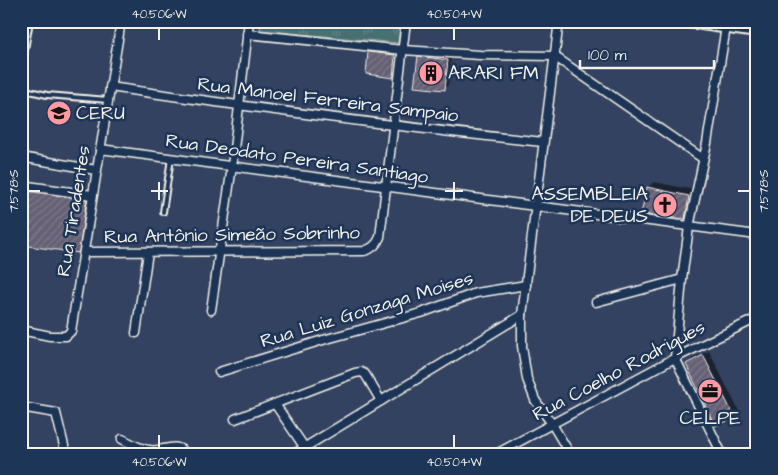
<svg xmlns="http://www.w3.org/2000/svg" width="778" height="475" font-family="'Architects Daughter',sans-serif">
  <defs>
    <pattern id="park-tufts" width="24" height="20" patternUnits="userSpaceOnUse" patternTransform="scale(1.25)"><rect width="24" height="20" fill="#4a6f71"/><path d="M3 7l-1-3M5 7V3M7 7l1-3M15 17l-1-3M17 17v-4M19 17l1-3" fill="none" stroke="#658485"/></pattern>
    <pattern id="building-hatch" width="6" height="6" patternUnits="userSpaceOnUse" patternTransform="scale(1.25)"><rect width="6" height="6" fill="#656075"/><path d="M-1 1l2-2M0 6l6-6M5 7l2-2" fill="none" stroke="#7c7789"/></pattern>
  </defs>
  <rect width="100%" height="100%" fill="#334260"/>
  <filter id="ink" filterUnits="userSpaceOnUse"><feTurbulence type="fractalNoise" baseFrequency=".02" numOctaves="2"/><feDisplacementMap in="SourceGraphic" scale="10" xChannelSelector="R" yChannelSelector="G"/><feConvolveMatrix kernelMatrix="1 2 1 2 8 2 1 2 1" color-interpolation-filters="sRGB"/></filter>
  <g filter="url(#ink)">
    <polygon fill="url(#park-tufts)" stroke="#9fb0ac" points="261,21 401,21 398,43 260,30"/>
    <g fill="#0007">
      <polygon points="378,44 403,46 401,68 393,76 369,53"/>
      <polygon points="423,52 451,56 448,85 444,89 419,56"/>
      <polygon points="654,182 694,190 690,212 684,218 648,187"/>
      <polygon points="21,184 92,191 84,246 79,252 21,244"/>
      <polygon points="709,351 739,411 734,417 688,364 693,358"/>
    </g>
    <g fill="url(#building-hatch)" stroke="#f4f1e8">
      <polygon points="368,52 395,55 393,78 366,74"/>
      <polygon points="418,56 448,60 445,90 414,87"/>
      <polygon points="647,187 689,196 685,219 641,214"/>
      <polygon points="21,190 87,197 79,253 21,245"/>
      <polygon points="703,355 735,418 715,426 686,364"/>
    </g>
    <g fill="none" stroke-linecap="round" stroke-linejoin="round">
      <defs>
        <g id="lane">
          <polyline points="21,72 30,21"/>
          <polyline points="21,89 47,95 108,100"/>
          <polyline points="163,212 171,158"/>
        </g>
        <g id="street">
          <polyline points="559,21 522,315 522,346 527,379 535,400 552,424 570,454"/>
          <polyline points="247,34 403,50 480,55 554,56 702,158"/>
          <path d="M110,87c144,21 288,40 433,55"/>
          <polyline points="100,149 757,235"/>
          <polyline points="21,157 96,170"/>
          <polyline points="21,185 92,195"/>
          <path d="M85,252l279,-1c8,-2 13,-6 16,-14l26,-216"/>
          <polyline points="596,302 682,279"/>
          <polyline points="211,310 232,166 249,21"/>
          <polyline points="21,330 50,336 66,336 71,331 121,21"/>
          <polyline points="136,333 148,252"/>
          <polyline points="219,372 323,340 421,313 476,293 526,285"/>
          <polyline points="275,404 309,454"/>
          <polyline points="21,407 56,413 66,454"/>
          <polyline points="235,419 355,373 361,372 365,374 381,401"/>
          <path d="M122,439c9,4 17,10 27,11 14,3 26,-10 37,4"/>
          <polyline points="21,449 30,454"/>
          <polyline points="294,454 522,315"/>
          <polyline points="496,454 675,358 757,318"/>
          <polyline points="722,454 675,358 682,279 689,227 707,143 727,21"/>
        </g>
        <polyline id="secondary" points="681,21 757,32"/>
      </defs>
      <use href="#lane" stroke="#f4f1e8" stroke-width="8"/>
      <use href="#street" stroke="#f4f1e8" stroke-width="11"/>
      <use href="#secondary" stroke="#f4f1e8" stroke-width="14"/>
      <use href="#lane" stroke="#1d3557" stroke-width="4"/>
      <use href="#street" stroke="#1d3557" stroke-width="8"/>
      <use href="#secondary" stroke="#1d3557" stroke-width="10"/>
    </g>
  </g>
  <path fill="none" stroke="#f4f1e8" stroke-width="2" d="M159,28v12M454,28v12M159,182v18M454,182v18M28,191h12M151,191h17M445,191h18M738,191h12M159,435v13M454,435v13"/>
  <defs>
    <symbol id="building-disc" viewBox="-11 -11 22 22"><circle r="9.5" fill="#ff9aa2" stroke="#1d3557"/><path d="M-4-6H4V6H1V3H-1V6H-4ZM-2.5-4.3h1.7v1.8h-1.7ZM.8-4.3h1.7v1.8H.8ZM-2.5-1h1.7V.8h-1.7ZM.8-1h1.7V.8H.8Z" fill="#111"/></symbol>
    <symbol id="school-disc" viewBox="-11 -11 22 22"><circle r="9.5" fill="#ff9aa2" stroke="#1d3557"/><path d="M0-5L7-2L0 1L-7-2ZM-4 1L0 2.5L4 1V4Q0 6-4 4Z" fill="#111"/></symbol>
    <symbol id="church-disc" viewBox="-11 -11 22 22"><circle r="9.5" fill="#ff9aa2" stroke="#1d3557"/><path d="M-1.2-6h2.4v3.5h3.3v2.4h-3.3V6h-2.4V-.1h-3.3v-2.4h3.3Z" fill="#111"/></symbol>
    <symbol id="office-disc" viewBox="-11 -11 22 22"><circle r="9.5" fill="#ff9aa2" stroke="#1d3557"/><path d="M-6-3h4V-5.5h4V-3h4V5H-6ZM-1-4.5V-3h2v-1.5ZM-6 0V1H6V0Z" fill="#111"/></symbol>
  </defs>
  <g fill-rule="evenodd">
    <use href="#building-disc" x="417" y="59" width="28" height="28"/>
    <use href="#school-disc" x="45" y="99" width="28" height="28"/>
    <use href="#church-disc" x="651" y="191" width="28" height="28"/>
    <use href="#office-disc" x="696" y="377" width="28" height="28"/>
  </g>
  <g text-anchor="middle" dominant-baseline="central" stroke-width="5" stroke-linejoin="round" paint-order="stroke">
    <g font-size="19" fill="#f4f1e8" stroke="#1d3557" text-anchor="start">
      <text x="448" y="73">ARARI FM</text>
      <text x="76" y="113">CERU</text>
      <text x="648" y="194" text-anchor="end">ASSEMBLEIA<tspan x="648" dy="22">DE DEUS</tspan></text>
      <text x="710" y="418" text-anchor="middle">CELPE</text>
    </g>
    <g font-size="19" fill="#f4f1e8" stroke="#1d3557">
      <text transform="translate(328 100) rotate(7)">Rua Manoel Ferreira Sampaio</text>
      <text transform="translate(297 159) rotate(8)">Rua Deodato Pereira Santiago</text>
      <text transform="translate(74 211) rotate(-81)">Rua Tiradentes</text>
      <text transform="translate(232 235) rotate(-1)">Rua Antônio Simeão Sobrinho</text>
      <text transform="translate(367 310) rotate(-17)">Rua Luiz Gonzaga Moises</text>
      <text transform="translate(619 371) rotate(-28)">Rua Coelho Rodrigues</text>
    </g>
  </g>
  <rect width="778" height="475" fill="none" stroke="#1d3557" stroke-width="55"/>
  <path d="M580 60v8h134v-8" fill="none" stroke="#f4f1e8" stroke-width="2.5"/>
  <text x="588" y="60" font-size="15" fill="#f4f1e8" stroke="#1d3557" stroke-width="4" paint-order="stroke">100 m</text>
  <rect x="28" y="28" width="722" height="420" fill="none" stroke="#f4f1e8" stroke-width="2"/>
  <g font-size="12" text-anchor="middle" fill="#f4f1e8">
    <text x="159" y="18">40.506°W</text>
    <text x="454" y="18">40.504°W</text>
    <text transform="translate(14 191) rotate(-90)" y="4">7.578°S</text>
    <text transform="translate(764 191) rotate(-90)" y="4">7.578°S</text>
    <text x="159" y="466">40.506°W</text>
    <text x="454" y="466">40.504°W</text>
  </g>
</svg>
